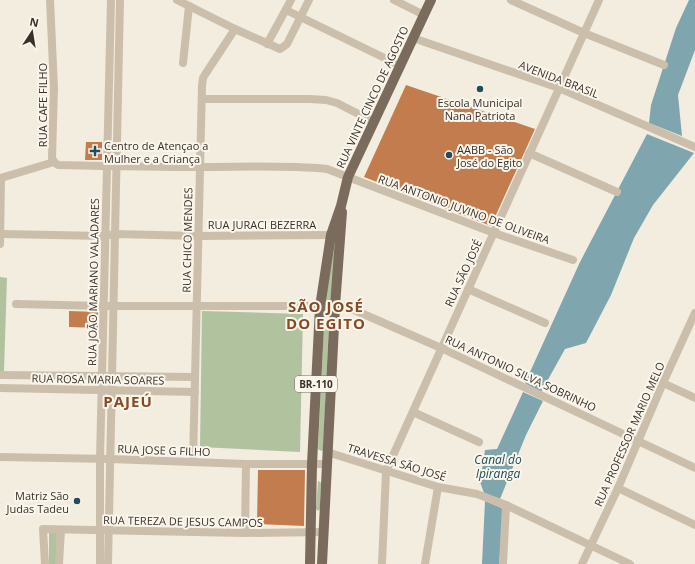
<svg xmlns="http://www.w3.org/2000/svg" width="695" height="564" font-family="'Open Sans',sans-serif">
  <rect width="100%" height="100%" fill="#f2eddf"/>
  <g fill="#b1c29f">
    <polygon points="338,225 332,297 330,301 326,303 325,301"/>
    <polygon points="0,277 7,278 4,371 0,371"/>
    <polygon points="202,311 303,314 300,452 200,447"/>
    <polygon points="326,320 329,322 323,450 321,451 318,449 324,324"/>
    <polygon points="318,481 319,481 321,483 320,509 318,511 316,509"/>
    <polygon points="49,532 57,533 56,564 49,564"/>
  </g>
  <g fill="#7fa5af">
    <polygon points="689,0 695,0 695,50 678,95 682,136 649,123 651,105 676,28"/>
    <polygon points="647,134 694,153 653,205 634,238 611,295 586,343 565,349 540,394 525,383 580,262"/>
    <polygon points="523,392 543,401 526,435 500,499 484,493 480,482 485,450 497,449"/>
    <polygon points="485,501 504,509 499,564 482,564"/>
  </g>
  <g fill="#c37c4d">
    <polygon points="406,85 535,129 491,226 364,177"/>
    <polygon points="86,142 102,142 102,160 85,160"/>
    <polygon points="69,311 98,312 98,328 69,327"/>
    <polygon points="258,470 305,470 304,526 257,524"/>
  </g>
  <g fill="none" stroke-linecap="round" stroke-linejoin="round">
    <g stroke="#cbbfab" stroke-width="8">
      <polyline points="50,0 54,88 52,158 54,162"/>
      <polyline points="177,0 235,29 280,49 287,44 309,0"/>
      <polyline points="394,0 424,15"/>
      <polyline points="511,0 584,33 664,65"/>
      <polyline points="286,10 401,66"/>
      <polyline points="413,38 559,88 695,147"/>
      <polyline points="267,44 291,0"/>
      <polyline points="183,63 189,6"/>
      <polyline points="202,99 310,99 326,100 337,103 374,122"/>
      <polyline points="529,153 617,192"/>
      <path d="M54,162l4,3c48,1 96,2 144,2 41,0 83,-2 125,2l167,64 79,27"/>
      <polyline points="1,234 105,236 115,234 198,236 331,235"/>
      <polyline points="0,244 1,178 54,162"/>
      <polyline points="468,289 545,323"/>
      <polyline points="16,304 103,306 345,306 441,348 695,468"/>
      <polyline points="0,375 195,377"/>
      <polyline points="663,383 695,398"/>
      <polyline points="0,388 195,392"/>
      <polyline points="413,412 479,442"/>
      <polyline points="327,452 438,487 477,494 506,505 630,564"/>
      <polyline points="0,457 110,459 246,464 326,464"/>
      <polyline points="193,461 202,86 203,78 206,73 235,29"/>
      <polyline points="618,488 695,525"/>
      <polyline points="245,533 246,464"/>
      <polyline points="45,564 43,529 245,533 324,532"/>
      <polyline points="59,564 61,530"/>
      <polyline points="100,564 100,459 111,0"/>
      <polyline points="108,564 120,0"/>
      <polyline points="382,564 386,471 599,0"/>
      <polyline points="425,564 438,487"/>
      <polyline points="503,564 506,505"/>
      <polyline points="582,564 618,488 663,383 695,313"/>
    </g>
    <g stroke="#7a6b5c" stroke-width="10">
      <polyline points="310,564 312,464 320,307 331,235 341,206 348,177 431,0"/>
      <polyline points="322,564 335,306 342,212"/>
    </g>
  </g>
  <g fill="#204d5a" stroke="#faf6ec" stroke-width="1.5">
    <circle cx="480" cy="89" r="4"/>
    <path d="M93 145h4v4h4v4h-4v4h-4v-4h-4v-4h4z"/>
    <circle cx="449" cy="155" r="4"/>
    <circle cx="77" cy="501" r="4"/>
  </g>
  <g text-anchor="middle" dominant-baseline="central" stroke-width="4" stroke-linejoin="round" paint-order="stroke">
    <rect fill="#faf6ec" stroke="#736c64" stroke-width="1" x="295" y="376" width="42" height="16" rx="3"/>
    <g font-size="10" font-weight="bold" fill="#39312a">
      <text x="316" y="384">BR-110</text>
    </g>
    <g font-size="11" fill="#39312a" stroke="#faf6ec">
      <text transform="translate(559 79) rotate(21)">AVENIDA BRASIL</text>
      <text transform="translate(372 97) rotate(-65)">RUA VINTE CINCO DE AGOSTO</text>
      <text transform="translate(42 105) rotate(-90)">RUA CAFE FILHO</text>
      <text transform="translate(464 209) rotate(20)">RUA ANTONIO JUVINO DE OLIVEIRA</text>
      <text x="262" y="224">RUA JURACI BEZERRA</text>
      <text transform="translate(187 240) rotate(-89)">RUA CHICO MENDES</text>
      <text transform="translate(463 273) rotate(-65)">RUA SÃO JOSÉ</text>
      <text transform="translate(93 282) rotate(-89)">RUA JOÃO MARIANO VALADARES</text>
      <text transform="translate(521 373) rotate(25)">RUA ANTONIO SILVA SOBRINHO</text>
      <text transform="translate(98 379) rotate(1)">RUA ROSA MARIA SOARES</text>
      <text transform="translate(629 434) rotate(-66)">RUA PROFESSOR MARIO MELO</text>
      <text transform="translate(164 450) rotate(2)">RUA JOSE G FILHO</text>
      <text transform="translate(397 462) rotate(17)">TRAVESSA SÃO JOSÉ</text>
      <text transform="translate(183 521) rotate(1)">RUA TEREZA DE JESUS CAMPOS</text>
    </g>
    <g font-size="11" fill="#39312a" stroke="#faf6ec" text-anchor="start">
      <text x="480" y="102" text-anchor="middle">Escola Municipal<tspan x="480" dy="13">Nana Patriota</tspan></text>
      <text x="104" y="145">Centro de Atençao a<tspan x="104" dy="13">Mulher e a Criança</tspan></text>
      <text x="457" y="149">AABB - São<tspan x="457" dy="13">José do Egito</tspan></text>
      <text x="69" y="495" text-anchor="end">Matriz São<tspan x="69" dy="13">Judas Tadeu</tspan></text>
    </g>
    <g font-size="12" font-style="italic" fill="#204d5a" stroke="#faf6ec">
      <text x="498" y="459">Canal do<tspan x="498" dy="14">Ipiranga</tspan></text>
    </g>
    <g font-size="15" font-weight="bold" letter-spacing="1" fill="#864b25" stroke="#faf6ec">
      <text x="326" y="306">SÃO JOSÉ<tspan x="326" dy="17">DO EGITO</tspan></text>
      <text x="128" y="401">PAJEÚ</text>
    </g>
  </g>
  <g transform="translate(32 32) rotate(12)" stroke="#faf6ec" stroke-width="3" paint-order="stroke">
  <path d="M0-3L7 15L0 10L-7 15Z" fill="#39312a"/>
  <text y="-6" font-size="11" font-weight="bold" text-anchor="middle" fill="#39312a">N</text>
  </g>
</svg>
